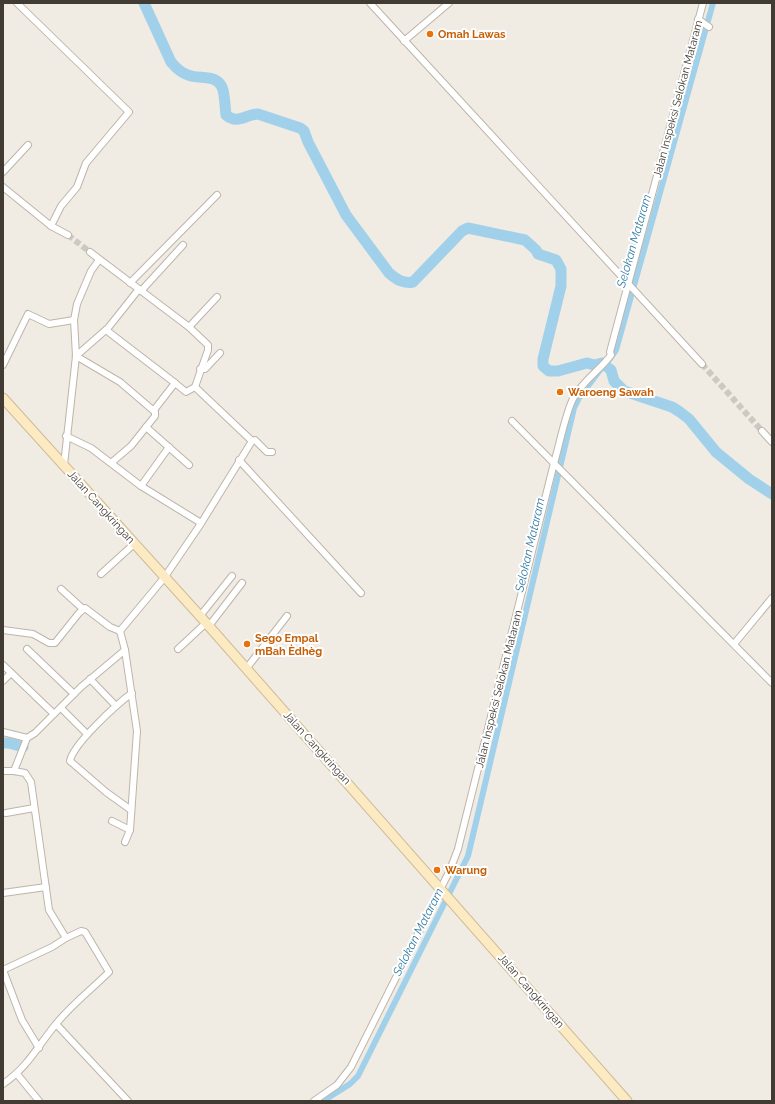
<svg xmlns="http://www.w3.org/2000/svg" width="775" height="1104" font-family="Raleway,sans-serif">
  <rect width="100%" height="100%" fill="#f0ebe3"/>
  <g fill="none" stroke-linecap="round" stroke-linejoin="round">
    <g stroke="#a1d1ea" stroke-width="6">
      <polyline points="609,360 616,350 713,3"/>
      <polyline points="323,1101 350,1084 358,1076 468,856 574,408 579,398 600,370"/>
    </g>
    <g stroke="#a1d1ea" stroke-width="11">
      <path d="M144,3l27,59c5,6 10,11 17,13 12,5 30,-2 35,15 2,8 2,17 3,25 12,10 20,-1 32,-1l42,14 4,3 4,11 38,73 43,58c7,6 14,11 24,9l49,-51 6,-3 57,12 11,10 2,4 18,6 5,9v17l-18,73v7l6,5h9l29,-8 7,2 8,-2 9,7 3,11 10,10 48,16 8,5 9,7 27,33 33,27 23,15"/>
      <polyline points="3,743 9,743 23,747"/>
    </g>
    <g stroke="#cdc8c0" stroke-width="6" stroke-dasharray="6 3" stroke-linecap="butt">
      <polyline points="68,235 90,252"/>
      <polyline points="702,364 762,431"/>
    </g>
    <defs>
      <g id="minor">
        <polyline points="17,3 129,112 86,163 77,187 61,206 51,226"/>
        <polyline points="370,3 702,364"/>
        <polyline points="698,19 709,27"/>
        <polyline points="404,41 449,3"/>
        <polyline points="3,172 28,145"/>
        <polyline points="3,187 51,226 68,235"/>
        <polyline points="90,252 189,327 208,345 208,350 195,387 186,392 175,383 154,410"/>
        <polyline points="130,283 217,195"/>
        <polyline points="141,291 183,245"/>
        <polyline points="189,327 217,297"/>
        <polyline points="106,330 175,383"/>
        <polyline points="76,356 120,382 155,412 155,416 131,446 111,463"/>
        <polyline points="76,356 108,328 139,289"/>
        <polyline points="3,365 28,314 49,324 74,320"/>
        <polyline points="200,369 205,369 220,353"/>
        <polyline points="195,387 252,441 255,440 267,452 272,452"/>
        <polyline points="512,421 772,683"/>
        <polyline points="146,427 189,465"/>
        <polyline points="762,431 772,442"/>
        <polyline points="66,436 91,448 141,486 201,523"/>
        <polyline points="239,460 361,593"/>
        <polyline points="64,465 76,356 74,320 77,304 91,271 99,260"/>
        <polyline points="141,486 169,447"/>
        <polyline points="101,574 134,544"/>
        <polyline points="61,589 83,609"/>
        <polyline points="200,616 232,576"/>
        <polyline points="209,626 242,583"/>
        <polyline points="3,630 33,634 49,643 55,643 79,613 85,608 110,627 120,631"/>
        <polyline points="120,631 164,578 200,525 252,441"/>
        <polyline points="120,631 125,650 137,731 130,830 125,842"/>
        <polyline points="734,644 772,598"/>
        <polyline points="27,649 74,694"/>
        <polyline points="178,649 206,623"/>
        <polyline points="3,665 54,714"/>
        <polyline points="246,669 287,616"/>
        <polyline points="90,679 116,706"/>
        <polyline points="3,681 11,673"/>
        <polyline points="61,708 87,734"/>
        <polyline points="3,732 27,738"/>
        <path d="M3,771h11l11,2 6,9 18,128 17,28 15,-7 4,1 24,40c-17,17 -38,33 -53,52 -19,23 -28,43 -53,60"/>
        <polyline points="14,771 27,738 35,733 81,687 125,650"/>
        <path d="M131,810l-25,-18 -36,-31c3,-17 47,-57 62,-68"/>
        <polyline points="6,813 34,808"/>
        <polyline points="112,821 130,830"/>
        <polyline points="3,893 46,887"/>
        <polyline points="3,970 22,1020 39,1048"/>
        <polyline points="3,970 52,947 66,938"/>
        <polyline points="56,1024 128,1101"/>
        <polyline points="17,1074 39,1101"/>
        <path d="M314,1101l23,-16 14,-18 99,-197 8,-21 96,-386c5,-16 12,-53 20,-66 10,-17 26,-27 37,-42l-1,-3 93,-349"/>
      </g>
      <polyline id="secondary" points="3,398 200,616 627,1101"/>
    </defs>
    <use href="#minor" stroke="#beb5a9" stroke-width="8"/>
    <use href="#secondary" stroke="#cebb95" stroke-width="11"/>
    <use href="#minor" stroke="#fff" stroke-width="6"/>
    <use href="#secondary" stroke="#fbeac2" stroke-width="9"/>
  </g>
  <g fill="#e8710a" stroke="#fff" stroke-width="1.5">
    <circle cx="430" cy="34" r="4"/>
    <circle cx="560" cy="392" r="4"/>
    <circle cx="247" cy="644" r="4"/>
    <circle cx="437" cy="870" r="4"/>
  </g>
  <g text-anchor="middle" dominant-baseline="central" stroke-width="4" stroke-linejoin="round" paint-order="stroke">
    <g font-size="11" font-weight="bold" fill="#c56008" stroke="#fff" text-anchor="start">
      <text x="438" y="34">Omah Lawas</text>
      <text x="568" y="392">Waroeng Sawah</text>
      <text x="255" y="638">Sego Empal<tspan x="255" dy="13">mBah Èdhèg</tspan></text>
      <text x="445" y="870">Warung</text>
    </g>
    <g font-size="11" fill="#413b33" stroke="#fff">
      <text transform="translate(678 99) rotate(-75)">Jalan Inspeksi Selokan Mataram</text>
      <text transform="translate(101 507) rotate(48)">Jalan Cangkringan</text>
      <text transform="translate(499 689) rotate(-76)">Jalan Inspeksi Selokan Mataram</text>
      <text transform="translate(317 748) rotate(48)">Jalan Cangkringan</text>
      <text transform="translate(531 991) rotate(49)">Jalan Cangkringan</text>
    </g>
    <g font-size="12" font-style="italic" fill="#347da5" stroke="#fff">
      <text transform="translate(634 241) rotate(-74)">Selokan Mataram</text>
      <text transform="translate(530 545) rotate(-77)">Selokan Mataram</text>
      <text transform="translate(418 932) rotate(-63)">Selokan Mataram</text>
    </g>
  </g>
  <rect width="775" height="1104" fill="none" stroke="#413b33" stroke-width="8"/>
</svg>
